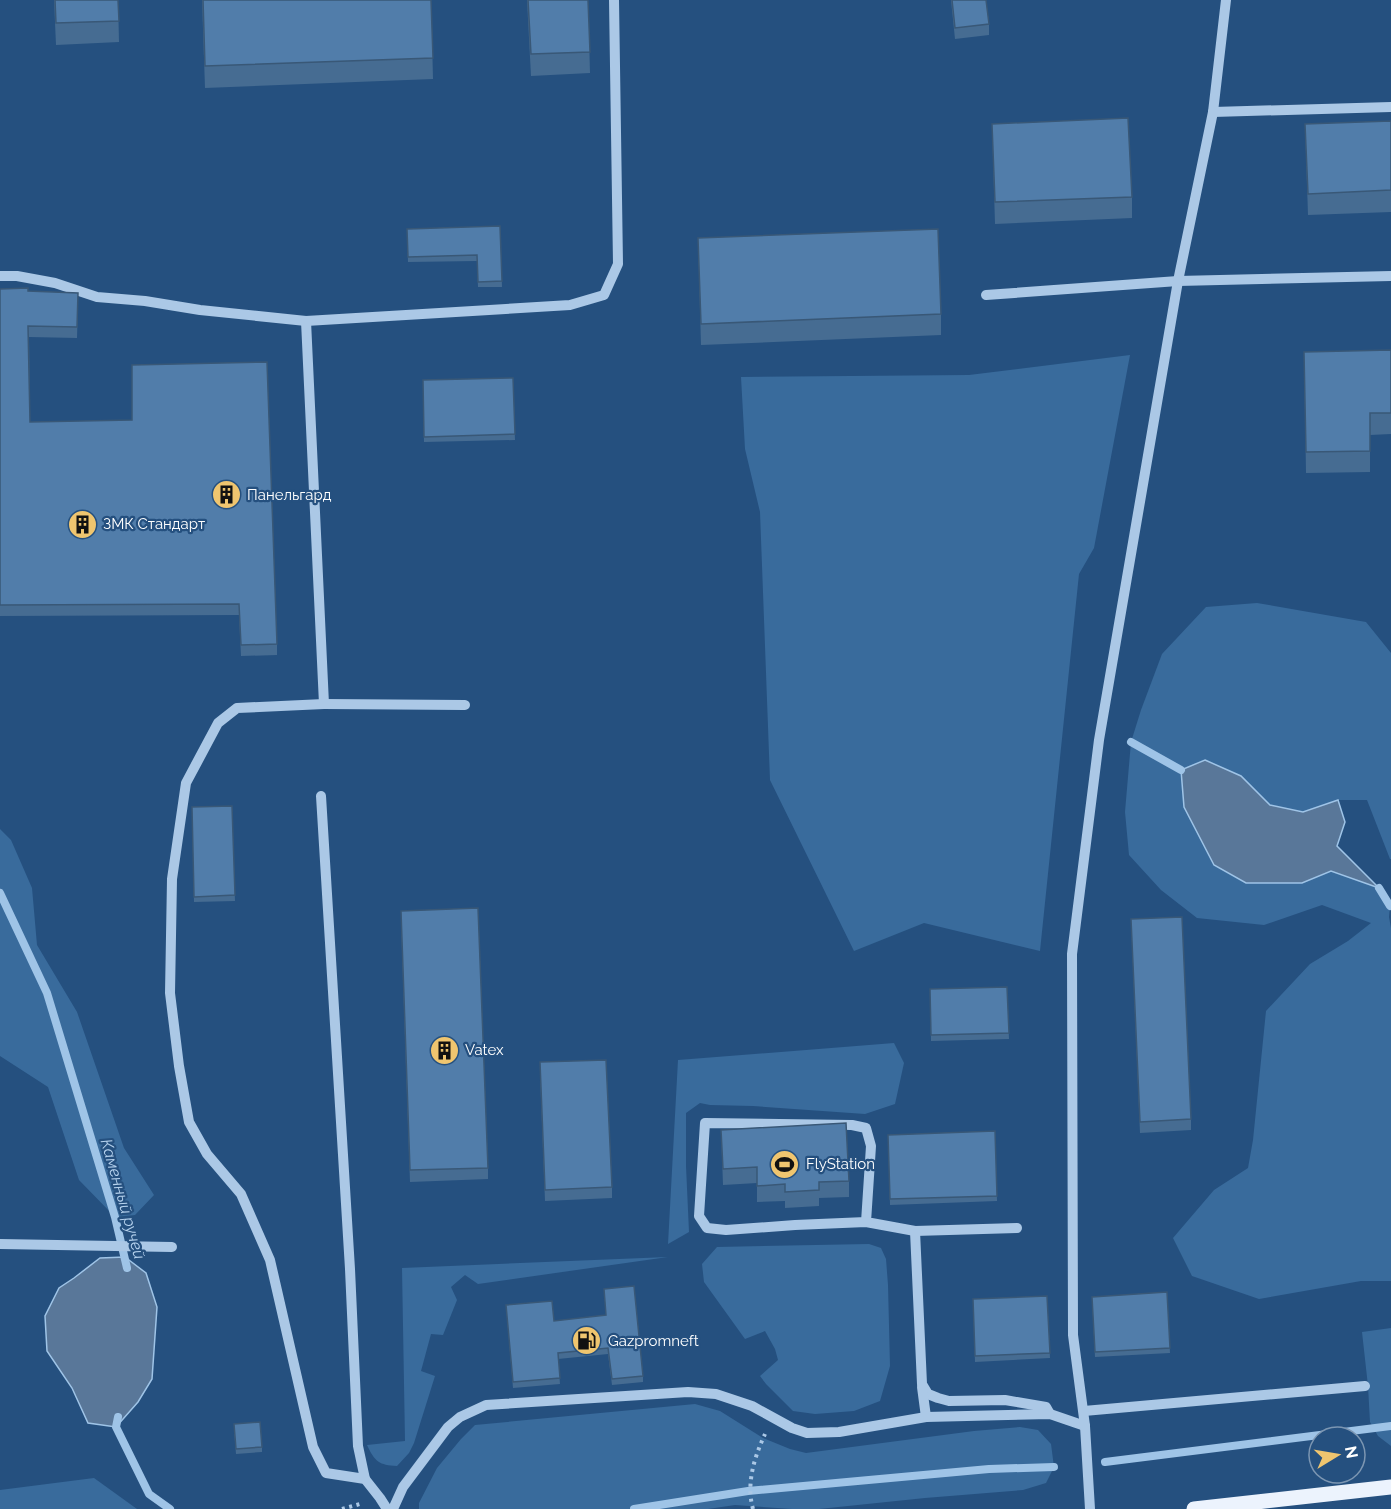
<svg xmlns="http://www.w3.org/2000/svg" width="1391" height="1509" font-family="Raleway,sans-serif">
  <rect width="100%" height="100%" fill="#25507f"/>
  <g fill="#396b9c">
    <polygon points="1130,355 1094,548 1079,574 1040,951 924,923 854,951 770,780 760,512 745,449 741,377 969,375"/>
    <polygon points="1257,603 1366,622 1391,653 1391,859 1390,859 1367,800 1338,800 1303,812 1270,805 1241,776 1205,760 1181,770 1184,807 1214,865 1301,883 1331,871 1379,888 1390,906 1389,917 1391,928 1391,1281 1361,1281 1259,1299 1192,1276 1173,1238 1214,1190 1248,1168 1253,1140 1266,1011 1310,964 1348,941 1371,923 1322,905 1264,925 1197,918 1161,890 1129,855 1125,812 1131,742 1141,710 1162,654 1206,607"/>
    <polygon points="0,829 11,840 32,888 37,945 77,1012 124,1148 154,1195 135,1215 115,1217 79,1180 48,1087 0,1056"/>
    <polygon points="894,1043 904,1063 895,1104 865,1114 753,1106 710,1105 700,1103 686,1113 686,1166 689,1232 668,1244 678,1060"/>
    <polygon points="869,1244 881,1248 886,1259 888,1285 890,1366 880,1401 854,1411 815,1414 793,1411 766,1384 760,1376 778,1360 775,1349 765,1331 745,1339 704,1282 702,1264 717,1247"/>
    <path d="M668,1257l-190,27 -13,-9 -14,12 6,13 -14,35 -12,-1 -10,37 14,5 -21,67 -5,10 -12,13c-18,-1 -22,-4 -30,-21l38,-4 -3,-173z"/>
    <polygon points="1391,1328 1391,1446 1378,1436 1370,1422 1368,1386 1362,1332"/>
    <polygon points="695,1404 720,1411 763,1438 790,1449 806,1453 974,1431 1020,1427 1038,1430 1051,1444 1054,1467 1046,1483 1023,1490 925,1498 819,1509 792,1509 735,1505 708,1509 419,1509 419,1503 437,1468 461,1439 475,1425"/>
    <polygon points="94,1478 137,1509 0,1509 0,1490"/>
  </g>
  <g fill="#597799" stroke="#9fc4e7" stroke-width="1.5">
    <polygon points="1205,760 1241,776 1270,805 1303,812 1338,800 1345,822 1337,846 1379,888 1331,871 1302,883 1246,883 1214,865 1184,807 1181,770"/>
    <polygon points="125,1257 146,1273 157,1307 152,1379 138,1402 116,1427 88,1423 72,1388 47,1351 45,1316 59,1288 74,1278 100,1258"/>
  </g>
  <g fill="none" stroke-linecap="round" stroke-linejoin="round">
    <g stroke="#9fc4e7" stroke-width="8">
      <polyline points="1131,742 1181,770"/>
      <polyline points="1379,888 1390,906"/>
      <polyline points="0,893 47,993 115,1217 127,1268"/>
      <polyline points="118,1417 116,1427 149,1494 170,1509"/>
      <polyline points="1105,1462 1391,1426"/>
      <polyline points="634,1509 748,1491 989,1469 1054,1467"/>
    </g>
    <g stroke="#abc8e6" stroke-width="4" stroke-dasharray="3 4.5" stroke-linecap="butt">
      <polyline points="342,1509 360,1504"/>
      <path d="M753,1509c-7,-25 1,-51 12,-75"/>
    </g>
    <g stroke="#abc8e6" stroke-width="10">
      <polyline points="1213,112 1391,107"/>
      <polyline points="0,276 17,276 55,283 97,297 145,301 200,310 306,321 570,305 604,295 618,264 614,0"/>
      <polyline points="986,295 1178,281 1391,276"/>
      <polyline points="306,321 324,704 237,708 218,723 186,783 172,879 170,993 179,1066 189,1122 207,1154 241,1194 270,1260 313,1447 326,1473 365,1479 380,1498 387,1509"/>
      <polyline points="324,704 465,705"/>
      <polyline points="321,796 350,1269 358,1446 365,1479"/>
      <polyline points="866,1222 871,1146 866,1128 852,1125 705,1123 699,1216 707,1228 726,1230 795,1225 866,1222 915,1231 1017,1228"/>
      <polyline points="915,1231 922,1384 928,1394 938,1398 949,1401 1005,1400 1046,1407 1050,1414"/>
      <polyline points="0,1244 172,1247"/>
      <polyline points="922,1387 926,1417"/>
      <polyline points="1084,1411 1365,1386"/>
      <polyline points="393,1509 403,1487 448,1427 460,1417 486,1405 688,1392 716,1394 752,1406 792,1428 807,1433 839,1432 926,1417 1050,1414 1085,1426"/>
      <polyline points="1090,1509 1085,1426 1073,1335 1072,954 1099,740 1178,281 1213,112 1226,0"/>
    </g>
    <polyline stroke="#ecf3fd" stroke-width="15" points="1194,1509 1391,1487"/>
  </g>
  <g fill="#466c92">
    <polygon points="54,0 118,0 119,42 56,45"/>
    <polygon points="202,0 431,0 433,79 205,88"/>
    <polygon points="527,0 588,0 590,73 531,76"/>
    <polygon points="951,0 986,0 989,24 989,35 955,39"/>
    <polygon points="1391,121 1391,212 1308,215 1305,124"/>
    <polygon points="992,124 1132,197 1132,218 995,224"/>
    <polygon points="500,226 502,287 478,287 477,261 408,262 407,229"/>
    <polygon points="698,238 941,314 941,335 701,345"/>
    <polygon points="0,289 28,291 78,304 77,338 29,337 30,422 132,420 277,644 277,655 241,656 239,615 0,616"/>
    <polygon points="1391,350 1391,434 1370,435 1370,472 1306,473 1304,352"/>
    <polygon points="513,378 515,440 424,442 423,380"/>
    <polygon points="232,806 235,901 194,902 192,807"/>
    <polygon points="1131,919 1191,1119 1191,1130 1140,1133"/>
    <polygon points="401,922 488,1168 488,1179 410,1182"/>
    <polygon points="1007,987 1009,1039 931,1041 930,989"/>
    <polygon points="540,1073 612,1187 612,1198 545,1201"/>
    <polygon points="721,1130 849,1181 849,1197 819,1198 819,1206 785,1208 785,1201 757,1202 757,1183 723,1185"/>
    <polygon points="995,1131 997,1201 890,1205 888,1135"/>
    <polygon points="604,1289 643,1376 643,1382 612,1385 608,1354 558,1359 560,1384 513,1388 506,1305 554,1321 606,1315"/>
    <polygon points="1167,1292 1170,1353 1095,1357 1092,1297"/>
    <polygon points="1047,1296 1050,1358 975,1362 973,1299"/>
    <polygon points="234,1429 262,1447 262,1452 236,1454"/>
  </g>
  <g fill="#517daa" stroke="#395877" stroke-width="1.5">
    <polygon points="55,0 118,0 119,21 56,23"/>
    <polygon points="203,0 431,0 433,58 205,66"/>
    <polygon points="528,0 588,0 590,52 531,54"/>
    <polygon points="952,0 986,0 989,24 955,28"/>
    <polygon points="1128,118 1132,197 995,202 992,124"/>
    <polygon points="1391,121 1391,190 1308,194 1305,124"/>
    <polygon points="500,226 502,281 478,282 477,255 408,257 407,229"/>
    <polygon points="938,229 941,314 701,324 698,238"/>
    <polygon points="28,288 28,291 78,293 77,327 28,326 30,422 132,420 132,365 267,362 277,644 241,645 239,604 0,605 0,289"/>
    <polygon points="1391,350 1391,413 1370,413 1370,451 1306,452 1304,352"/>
    <polygon points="513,378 515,434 424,437 423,380"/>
    <polygon points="232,806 235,895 194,897 192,807"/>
    <polygon points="478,908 488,1168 410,1170 401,911"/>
    <polygon points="1182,917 1191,1119 1140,1122 1131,919"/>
    <polygon points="1007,987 1009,1033 931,1035 930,989"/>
    <polygon points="606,1060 612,1187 545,1190 540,1062"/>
    <polygon points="846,1123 849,1181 819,1182 819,1190 785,1192 785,1184 757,1186 757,1167 723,1169 721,1130"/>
    <polygon points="995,1131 997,1196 890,1199 888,1135"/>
    <polygon points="634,1286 643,1376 612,1379 608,1348 558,1353 560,1378 513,1382 506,1305 552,1301 554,1321 606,1315 604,1289"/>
    <polygon points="1167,1292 1170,1348 1095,1352 1092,1297"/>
    <polygon points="1047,1296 1050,1353 975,1356 973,1299"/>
    <polygon points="260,1422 262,1447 236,1449 234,1424"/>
  </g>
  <defs>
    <symbol id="building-disc" viewBox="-11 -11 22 22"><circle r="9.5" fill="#efc56f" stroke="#25507f"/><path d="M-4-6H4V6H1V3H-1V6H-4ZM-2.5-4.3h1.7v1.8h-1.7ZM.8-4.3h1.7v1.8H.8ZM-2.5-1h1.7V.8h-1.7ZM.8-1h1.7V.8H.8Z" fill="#111"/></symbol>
    <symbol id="stadium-disc" viewBox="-11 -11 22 22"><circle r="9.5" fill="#efc56f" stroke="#25507f"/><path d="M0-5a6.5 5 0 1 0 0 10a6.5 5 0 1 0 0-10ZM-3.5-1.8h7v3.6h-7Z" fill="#111"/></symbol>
    <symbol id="fuel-disc" viewBox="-11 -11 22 22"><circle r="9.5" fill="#efc56f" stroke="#25507f"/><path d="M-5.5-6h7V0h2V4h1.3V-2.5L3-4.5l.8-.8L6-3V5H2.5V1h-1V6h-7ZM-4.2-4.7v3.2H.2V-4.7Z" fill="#111"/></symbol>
  </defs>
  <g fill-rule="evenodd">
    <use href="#building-disc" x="210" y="478" width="33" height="33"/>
    <use href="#building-disc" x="66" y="508" width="33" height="33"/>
    <use href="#building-disc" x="428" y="1034" width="33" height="33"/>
    <use href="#stadium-disc" x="768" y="1148" width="33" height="33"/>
    <use href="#fuel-disc" x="570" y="1324" width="33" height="33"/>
  </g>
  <g text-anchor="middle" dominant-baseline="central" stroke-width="4.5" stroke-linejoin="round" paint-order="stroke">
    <g font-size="15" fill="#fff" stroke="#25507f" text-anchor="start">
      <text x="247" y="495">Панельгард</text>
      <text x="103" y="524">ЗМК Стандарт</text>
      <text x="465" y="1050">Vatex</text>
      <text x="806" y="1164">FlyStation</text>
      <text x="608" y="1341">Gazpromneft</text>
    </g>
    <g font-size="16" font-style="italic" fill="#b6d2ee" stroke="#25507f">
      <text transform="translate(123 1199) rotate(74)">Каменный ручей</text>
    </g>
  </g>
  <g transform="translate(1337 1455) rotate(79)"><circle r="28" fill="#25507f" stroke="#7c96b2" stroke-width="1.5"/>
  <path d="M0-4.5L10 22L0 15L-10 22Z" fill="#efc56f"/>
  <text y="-9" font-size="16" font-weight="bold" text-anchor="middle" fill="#ffffff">N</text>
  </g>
</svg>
